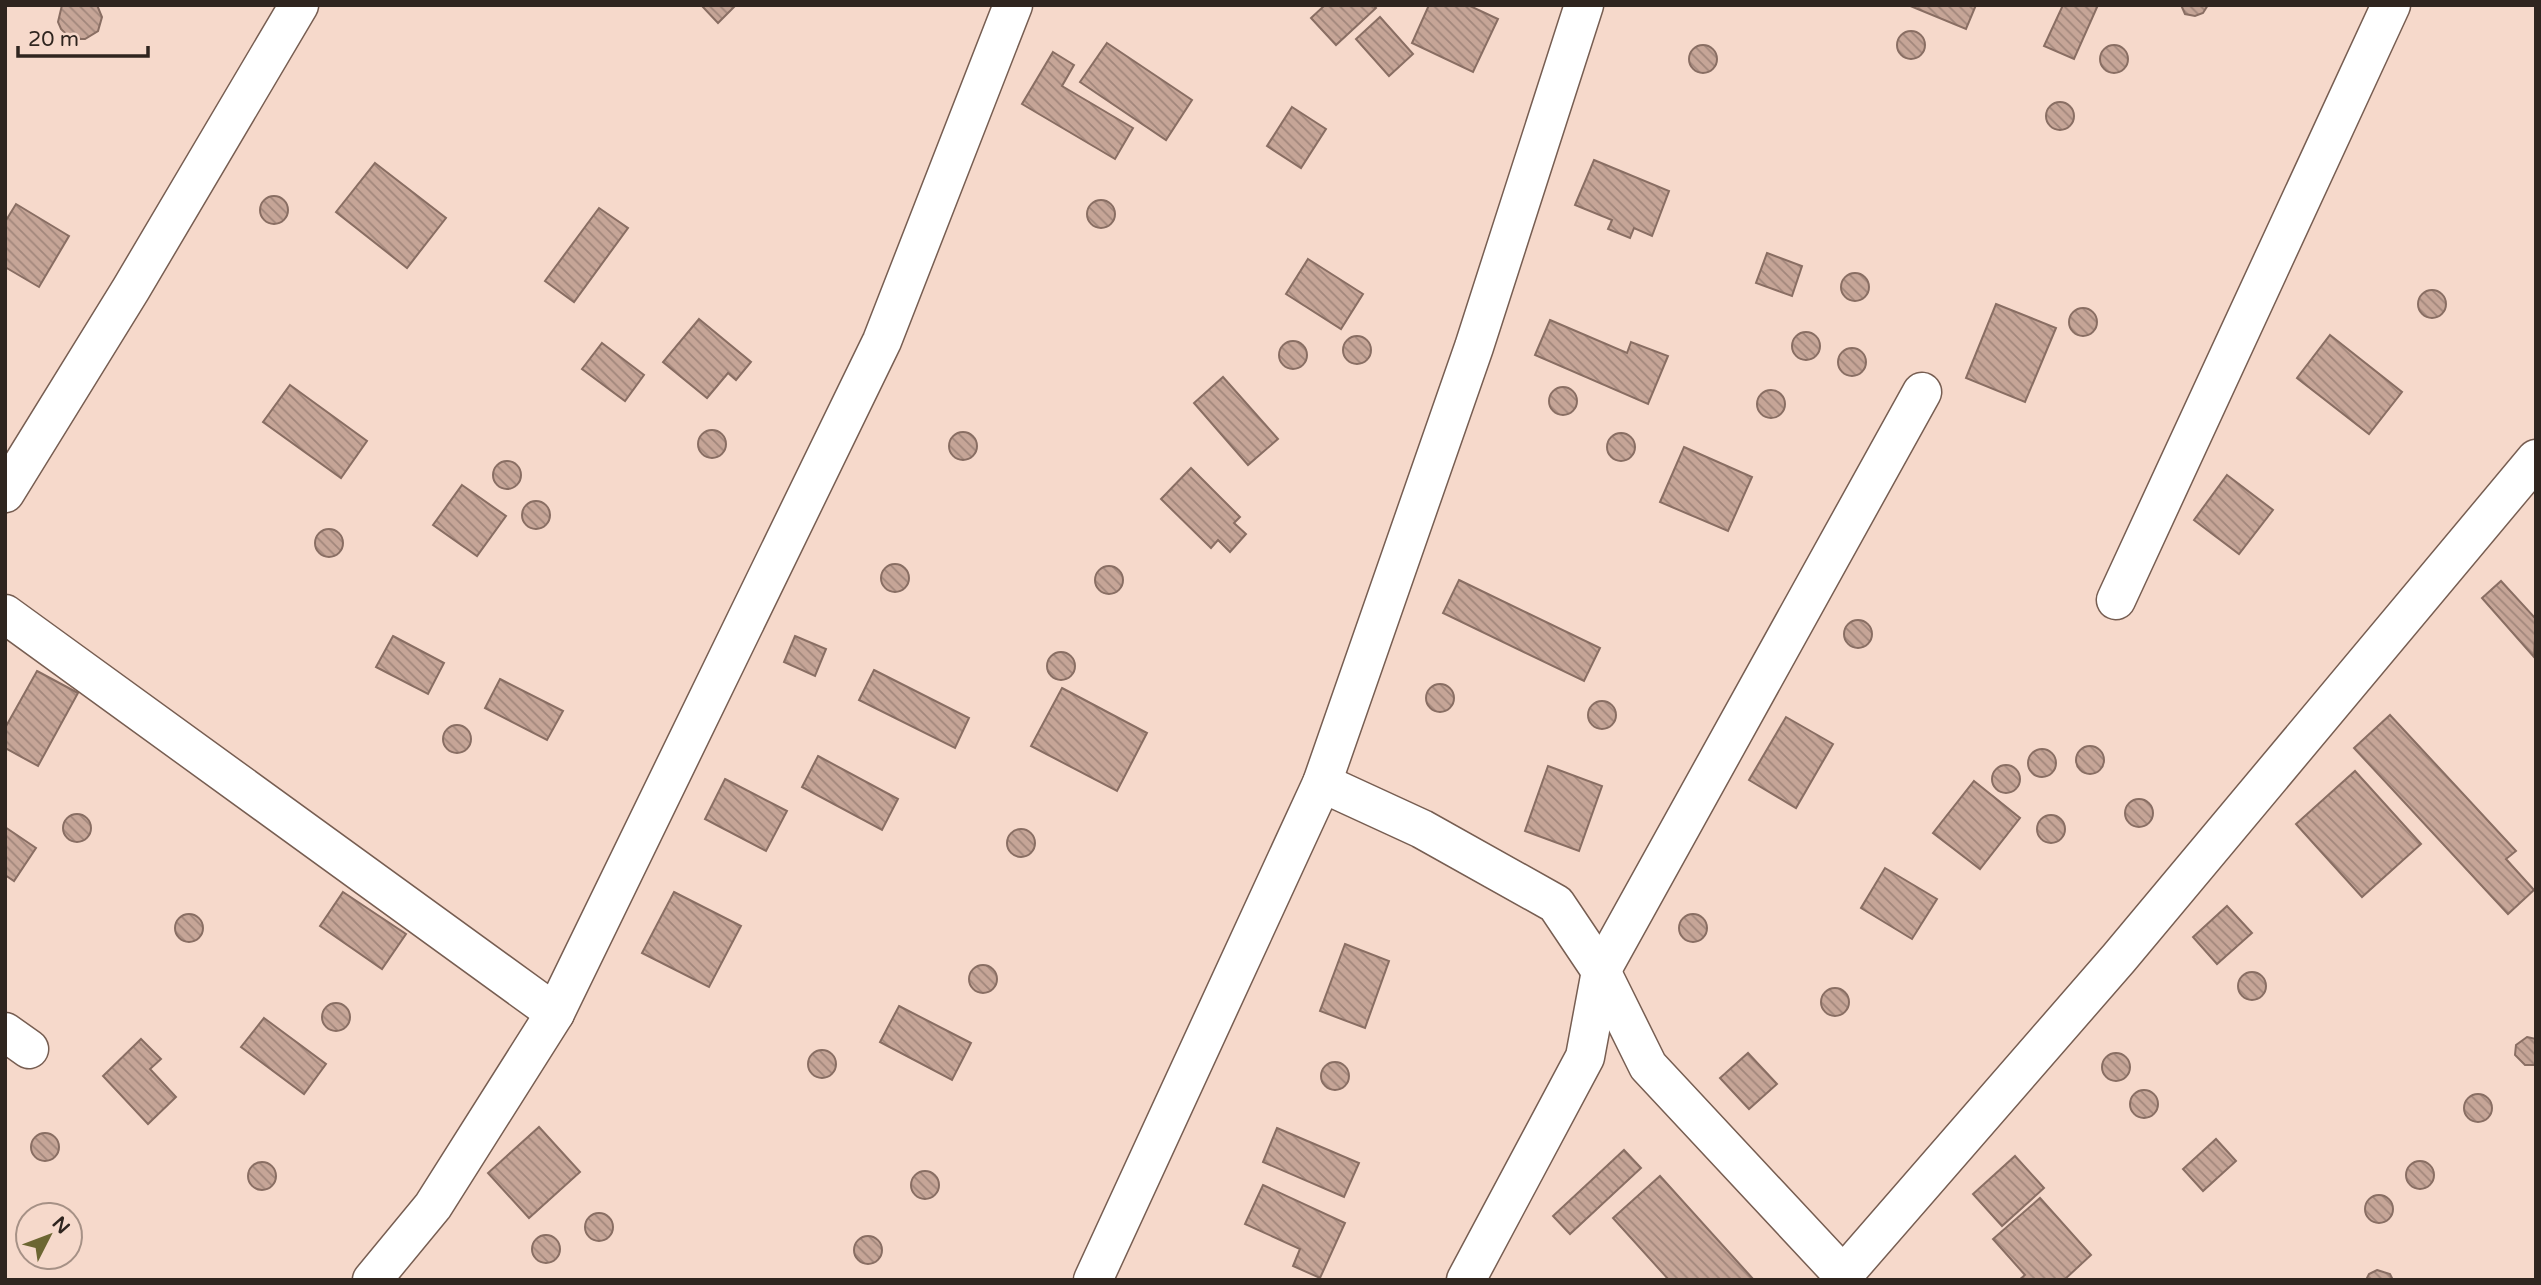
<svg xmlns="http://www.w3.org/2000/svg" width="2541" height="1285" font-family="'Varela Round',sans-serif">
  <defs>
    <pattern id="building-back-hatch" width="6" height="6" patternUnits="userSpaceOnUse" patternTransform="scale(1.75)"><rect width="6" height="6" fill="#c6a597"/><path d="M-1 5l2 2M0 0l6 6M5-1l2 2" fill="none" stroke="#a1867b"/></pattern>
  </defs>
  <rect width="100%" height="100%" fill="#f6d9cb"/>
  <g fill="url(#building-back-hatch)" stroke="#896e63" stroke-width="2">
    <polygon points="62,5 97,5 102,17 98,31 85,39 71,39 61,29 58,22"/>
    <polygon points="701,5 736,5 718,23"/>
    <polygon points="1325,5 1373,5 1376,8 1336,45 1311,18"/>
    <polygon points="1429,5 1468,5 1498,19 1473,72 1412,43"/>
    <polygon points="1908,5 1976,5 1966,29"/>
    <polygon points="2063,5 2098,5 2074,59 2044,46"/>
    <polygon points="2181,5 2208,5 2203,13 2195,16 2185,14"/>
    <polygon points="1380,17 1413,54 1389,76 1356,39"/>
    <circle cx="1911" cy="45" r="14"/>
    <polygon points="1107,43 1192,100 1166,140 1080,82"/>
    <circle cx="1703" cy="59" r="14"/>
    <circle cx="2114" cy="59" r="14"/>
    <polygon points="1053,52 1074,65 1062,86 1133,128 1115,159 1022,104"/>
    <circle cx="2060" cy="116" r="14"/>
    <polygon points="1292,107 1326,129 1301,168 1267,146"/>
    <polygon points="1594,160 1669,191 1652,236 1634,228 1630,238 1608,229 1612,220 1575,205"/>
    <polygon points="375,163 446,218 407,268 336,212"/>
    <circle cx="274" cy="210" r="14"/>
    <circle cx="1101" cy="214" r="14"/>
    <polygon points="16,204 69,236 39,287 5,267 5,222"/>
    <polygon points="599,208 628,228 574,302 545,281"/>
    <polygon points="1767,253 1802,266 1792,296 1756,283"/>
    <polygon points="1308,259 1363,294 1341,329 1286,294"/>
    <circle cx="1855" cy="287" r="14"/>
    <circle cx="2432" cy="304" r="14"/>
    <polygon points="1996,304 2056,328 2025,402 1966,378"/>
    <circle cx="2083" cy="322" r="14"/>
    <polygon points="699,319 751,362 736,380 728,373 707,398 663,362"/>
    <polygon points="1550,320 1627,353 1631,342 1668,356 1648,404 1535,355"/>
    <circle cx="1806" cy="346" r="14"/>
    <polygon points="2330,335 2402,392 2369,434 2297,378"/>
    <circle cx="1357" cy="350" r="14"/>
    <circle cx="1293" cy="355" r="14"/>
    <polygon points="602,343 644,375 625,401 582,369"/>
    <circle cx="1852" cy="362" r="14"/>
    <polygon points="1223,377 1278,439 1248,465 1194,403"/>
    <polygon points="290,385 367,441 341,478 263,422"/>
    <circle cx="1563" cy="401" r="14"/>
    <circle cx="1771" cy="404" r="14"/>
    <circle cx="712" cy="444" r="14"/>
    <circle cx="963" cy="446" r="14"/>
    <circle cx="1621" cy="447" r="14"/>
    <polygon points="1684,447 1752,477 1728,531 1660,502"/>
    <circle cx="507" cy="475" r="14"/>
    <polygon points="1191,468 1240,517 1234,523 1246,534 1230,552 1218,540 1211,548 1161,499"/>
    <polygon points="2227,475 2273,510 2239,554 2194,520"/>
    <polygon points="462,485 506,516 477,556 433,525"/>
    <circle cx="536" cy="515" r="14"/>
    <circle cx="329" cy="543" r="14"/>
    <circle cx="895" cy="578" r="14"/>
    <circle cx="1109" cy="580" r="14"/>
    <polygon points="1459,580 1600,648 1584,681 1443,613"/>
    <polygon points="2501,581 2536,619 2534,657 2482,598"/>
    <circle cx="1858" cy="634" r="14"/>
    <polygon points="393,636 444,663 428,694 376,667"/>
    <polygon points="795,636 826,649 815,676 784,662"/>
    <circle cx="1061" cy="666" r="14"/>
    <polygon points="874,670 969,718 955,748 859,700"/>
    <polygon points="37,671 78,693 38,766 5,748 5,728"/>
    <polygon points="500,679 563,711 547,740 485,708"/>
    <circle cx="1440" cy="698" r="14"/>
    <polygon points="1062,688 1147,733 1117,791 1031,746"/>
    <circle cx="1602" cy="715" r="14"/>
    <polygon points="2390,715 2516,851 2506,859 2534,890 2508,914 2354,748"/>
    <polygon points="1786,717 1833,744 1796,808 1749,780"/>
    <circle cx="457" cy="739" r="14"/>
    <circle cx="2090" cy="760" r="14"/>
    <circle cx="2042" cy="763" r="14"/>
    <polygon points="818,756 898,799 882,830 802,787"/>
    <circle cx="2006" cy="779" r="14"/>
    <polygon points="1548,766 1602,786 1579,851 1525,831"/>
    <polygon points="2355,771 2421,844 2362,897 2296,824"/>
    <polygon points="725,779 787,811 766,851 705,819"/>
    <polygon points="1974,781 2020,818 1980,869 1933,833"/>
    <circle cx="2139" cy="813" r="14"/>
    <circle cx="77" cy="828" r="14"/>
    <circle cx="2051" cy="829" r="14"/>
    <polygon points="5,827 36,848 14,881 5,875"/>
    <circle cx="1021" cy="843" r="14"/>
    <polygon points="1885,868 1937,899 1912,939 1861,908"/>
    <polygon points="343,892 406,934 382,969 320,926"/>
    <polygon points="674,892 741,926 709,987 642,953"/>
    <polygon points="2227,906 2252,933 2217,964 2193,937"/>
    <circle cx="1693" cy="928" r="14"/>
    <circle cx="189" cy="928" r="14"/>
    <polygon points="1345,944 1389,961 1365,1028 1320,1011"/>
    <circle cx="983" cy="979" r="14"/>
    <circle cx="2252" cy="986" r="14"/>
    <circle cx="1835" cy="1002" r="14"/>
    <circle cx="336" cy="1017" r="14"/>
    <polygon points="899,1006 971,1043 952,1080 880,1042"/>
    <polygon points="264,1018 326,1064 304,1094 241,1047"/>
    <polygon points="2527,1037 2536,1039 2535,1065 2525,1065 2515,1055 2516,1045"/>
    <polygon points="141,1039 161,1059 150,1069 176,1097 148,1124 103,1076"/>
    <circle cx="822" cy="1064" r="14"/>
    <circle cx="2116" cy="1067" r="14"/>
    <polygon points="1748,1053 1777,1084 1749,1109 1720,1078"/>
    <circle cx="1335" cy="1076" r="14"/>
    <circle cx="2144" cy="1104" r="14"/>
    <circle cx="2478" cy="1108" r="14"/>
    <polygon points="539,1127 580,1172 529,1218 488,1173"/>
    <polygon points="1277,1128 1359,1163 1344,1197 1263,1162"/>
    <circle cx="45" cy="1147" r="14"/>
    <polygon points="2216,1139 2236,1161 2203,1191 2183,1169"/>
    <polygon points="1624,1150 1641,1168 1570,1234 1553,1216"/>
    <polygon points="2015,1156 2044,1188 2002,1226 1973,1194"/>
    <circle cx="2420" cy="1175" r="14"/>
    <circle cx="262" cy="1176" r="14"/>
    <circle cx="925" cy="1185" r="14"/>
    <polygon points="1660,1176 1754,1280 1669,1280 1613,1218"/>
    <polygon points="1263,1185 1345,1223 1320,1278 1293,1266 1300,1249 1245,1224"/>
    <circle cx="2379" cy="1209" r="14"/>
    <polygon points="2040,1198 2091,1255 2064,1280 2019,1280 2025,1275 1993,1239"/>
    <polygon points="42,1208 52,1215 28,1215 28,1230 25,1225 27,1216 33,1210"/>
    <circle cx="599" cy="1227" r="14"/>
    <circle cx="546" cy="1249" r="14"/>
    <circle cx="868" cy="1250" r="14"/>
    <polygon points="2377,1270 2390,1274 2393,1280 2366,1280 2369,1274"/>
  </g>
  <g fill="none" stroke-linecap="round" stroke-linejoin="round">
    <defs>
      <g id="street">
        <polyline points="5,493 131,289 299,5"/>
        <polyline points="2116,600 2391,5"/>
        <polyline points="5,614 555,1013"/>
        <polyline points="1322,783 1422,829 1556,904 1601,971 1648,1066 1843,1275"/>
        <polyline points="5,1032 29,1049"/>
        <polyline points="372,1280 433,1206 555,1013 882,341 1013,5"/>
        <polyline points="1093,1280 1322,783 1474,347 1584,5"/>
        <polyline points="1466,1280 1585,1057 1601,971 1922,392"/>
        <polyline points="1839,1280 2119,958 2536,459"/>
      </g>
    </defs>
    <use href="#street" stroke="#775e52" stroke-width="41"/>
    <use href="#street" stroke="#fff" stroke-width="38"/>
  </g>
  <rect width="2541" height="1285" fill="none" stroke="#2f251f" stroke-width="14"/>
  <g transform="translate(49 1236) rotate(48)"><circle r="33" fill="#f6d9cb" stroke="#a69186" stroke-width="2"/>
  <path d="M0-5L12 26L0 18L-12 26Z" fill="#6c6632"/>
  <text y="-10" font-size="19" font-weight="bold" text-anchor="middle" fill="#2f251f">N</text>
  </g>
  <path d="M18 46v10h130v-10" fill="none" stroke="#2f251f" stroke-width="3.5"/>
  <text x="28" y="46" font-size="21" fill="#2f251f" stroke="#f6d9cb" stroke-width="5" paint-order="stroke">20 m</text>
</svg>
